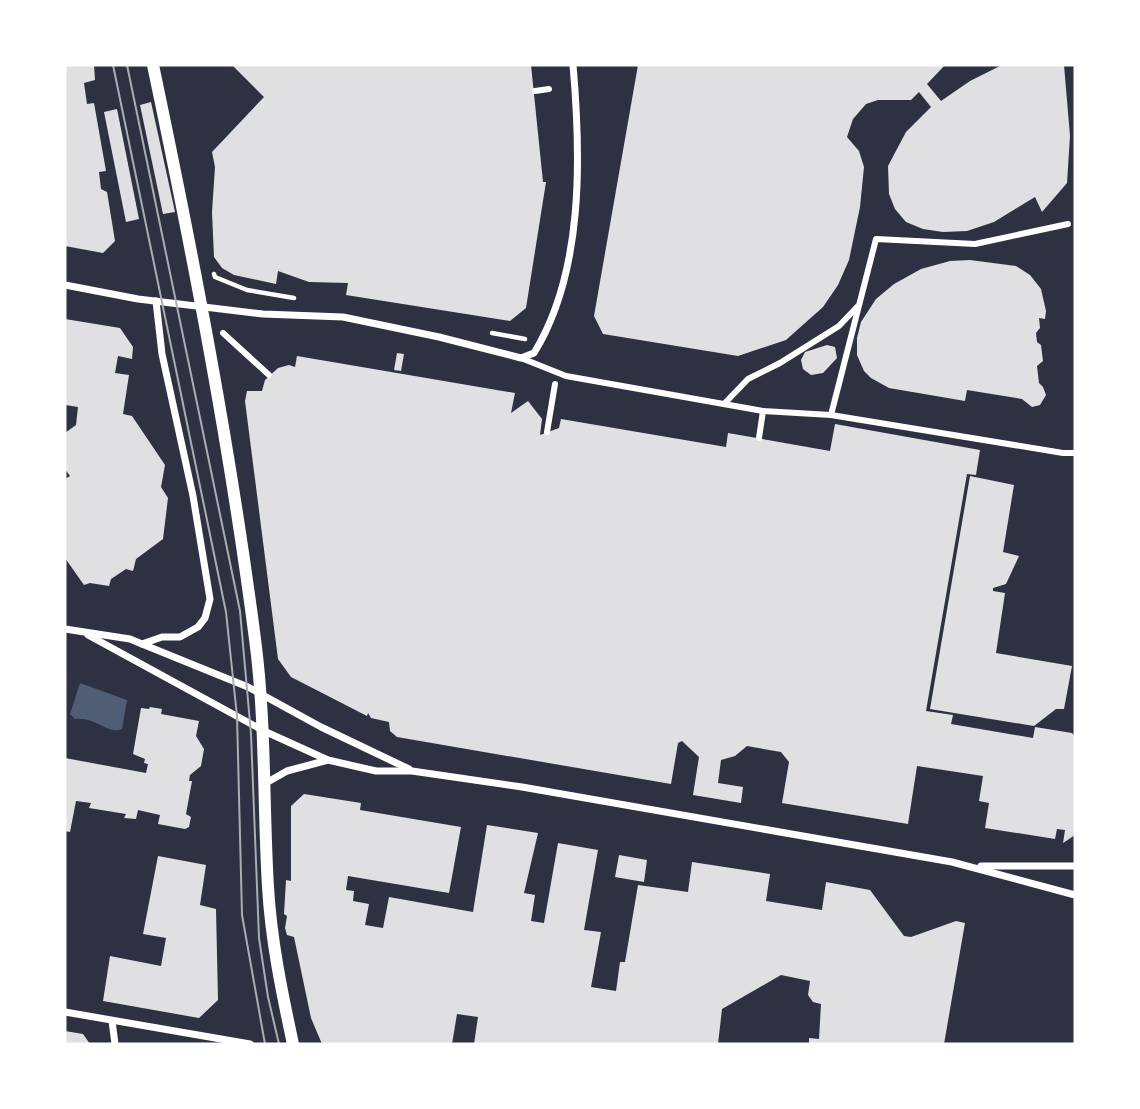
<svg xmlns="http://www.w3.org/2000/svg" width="1140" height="1109" font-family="'DM Sans',sans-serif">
  <rect width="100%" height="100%" fill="#2d3142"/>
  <path fill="#4f5d75" d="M80,683l47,17 -5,29c-15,6 -26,-13 -47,-10l-5,-5z"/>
  <g fill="#e0e0e3">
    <polygon points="65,65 94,65 95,80 84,83 87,104 94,103 106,171 99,172 101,189 107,192 115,241 103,253 65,246"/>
    <polygon points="232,65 531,65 543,182 546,182 526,308 510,321 346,295 348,283 309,282 278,271 276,284 234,275 222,268 214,257 212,212 215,167 212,152 264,97"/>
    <polygon points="638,65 945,65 927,84 941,101 970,81 1002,65 1064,65 1070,136 1067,183 1042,212 1035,197 994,222 967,231 943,232 923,229 906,222 895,209 889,194 888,166 906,132 931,107 919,92 911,100 878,100 866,104 853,119 847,137 859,151 864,167 860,207 849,260 838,285 823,307 786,340 738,356 603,334 594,316"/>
    <polygon points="151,102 175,212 163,214 140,105"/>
    <polygon points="117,109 139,219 126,222 104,112"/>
    <polygon points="970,260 1016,266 1030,275 1041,289 1046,311 1045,319 1039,318 1040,328 1036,333 1037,342 1041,345 1043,361 1037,366 1039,383 1043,387 1046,395 1040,405 1032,407 1022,399 967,390 965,401 889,388 871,378 864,371 857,355 857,338 861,322 876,299 894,284 921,269 950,261"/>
    <polygon points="65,319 120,328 133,347 132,359 118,356 115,373 129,375 123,414 132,416 165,465 161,487 168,498 163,539 136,559 133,571 126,569 111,579 109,586 90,583 84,585 65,558 65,479 70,476 65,469 65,433 76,425 78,407 65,405"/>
    <polygon points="827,345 835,347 837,358 823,373 811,375 803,369 801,360 805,352"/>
    <polygon points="397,353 404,354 401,371 394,370"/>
    <polygon points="297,356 515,393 511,413 528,401 542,419 540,435 559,428 561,419 726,447 728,433 830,451 835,424 980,450 976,475 967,474 926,711 953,715 951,724 1033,738 1035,727 1072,733 1075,737 1075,835 1063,843 1065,830 1057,829 1055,839 985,828 989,803 979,801 983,776 917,766 908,824 782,803 789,762 781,752 747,746 735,756 721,760 718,783 743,787 741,803 693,795 699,757 682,741 678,743 671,784 397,737 390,731 389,722 371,718 368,713 367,716 291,677 278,659 245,401 247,391 262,391 265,380 278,368 289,365 295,367"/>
    <polygon points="970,476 1014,485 1003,552 1019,556 1006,584 993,588 993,591 1005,593 996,653 1072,666 1064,709 1056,709 1034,726 930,709"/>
    <polygon points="150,707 162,709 161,714 199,721 196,736 204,749 201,766 190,775 189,781 192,781 186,814 191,817 189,827 185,829 158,824 160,815 138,810 136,819 124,818 126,814 89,808 91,803 76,801 70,832 65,831 65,758 146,773 148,764 144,763 145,759 133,754 141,708 149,709"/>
    <polygon points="304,794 361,803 360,810 461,827 449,893 348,876 346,890 354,891 353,901 369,904 365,925 383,928 389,897 473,912 487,825 538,833 524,893 535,895 531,921 544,923 558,843 598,850 584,930 601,932 591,987 616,991 620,962 625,962 638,885 688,892 692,862 770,874 766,901 822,910 826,882 870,890 904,936 911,937 956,921 965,923 944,1044 809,1044 809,1038 819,1039 821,1004 813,1002 808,995 810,981 781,975 722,1009 718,1044 474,1044 478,1017 457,1014 452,1044 322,1044 311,1018 294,937 287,935 285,928 287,916 284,914 286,880 291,881 291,806"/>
    <polygon points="619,855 647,860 644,882 615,877"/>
    <polygon points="158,856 206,865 200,905 216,909 218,1000 199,1018 103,1001 110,956 161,966 166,938 143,934"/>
    <polygon points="65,1031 83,1034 90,1044 65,1044"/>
  </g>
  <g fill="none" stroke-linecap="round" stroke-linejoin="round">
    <g stroke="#fff" stroke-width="4.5">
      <polyline points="214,274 215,277 247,290 294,298"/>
      <polyline points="492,333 525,339"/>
    </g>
    <g stroke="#fff" stroke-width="6">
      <polyline points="535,91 549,89"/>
      <polyline points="223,333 269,375"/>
      <polyline points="521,358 566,376 763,411 831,415 1063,453 1075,453"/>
      <polyline points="724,404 748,379 780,363 839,326 857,307"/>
      <polyline points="831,415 876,239 975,244 1068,224"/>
      <polyline points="547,432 555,384"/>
      <polyline points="759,438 763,411"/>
    </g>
    <g stroke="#fff" stroke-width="7">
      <path d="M65,285l73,14 125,15 80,3 96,20 82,21 13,-5c50,-81 47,-197 39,-288"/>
      <polyline points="65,629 130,639 142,644 248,687 321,727 409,769"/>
      <polyline points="88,635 264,731 328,760 376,771 412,771 522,787 952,862 1075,895"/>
      <polyline points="142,644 162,637 180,637 198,627 205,618 210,599 193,496 162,354 156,301"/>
      <polyline points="266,783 287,771 328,760"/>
      <polyline points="981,866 1075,866"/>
      <polyline points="65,1012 250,1044"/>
      <polyline points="112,1021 115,1044"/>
    </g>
    <path stroke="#fff" stroke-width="12" d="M153,65c40,190 77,381 102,574 11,83 8,165 13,248 3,53 14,106 25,157"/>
    <g stroke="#abadb3" stroke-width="2">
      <polyline points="113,65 226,612 237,716 242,915 265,1044"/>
      <polyline points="127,65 240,611 251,734 259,938 268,997 279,1044"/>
    </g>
  </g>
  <rect width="1140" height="1109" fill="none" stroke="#ffffff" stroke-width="133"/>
</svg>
